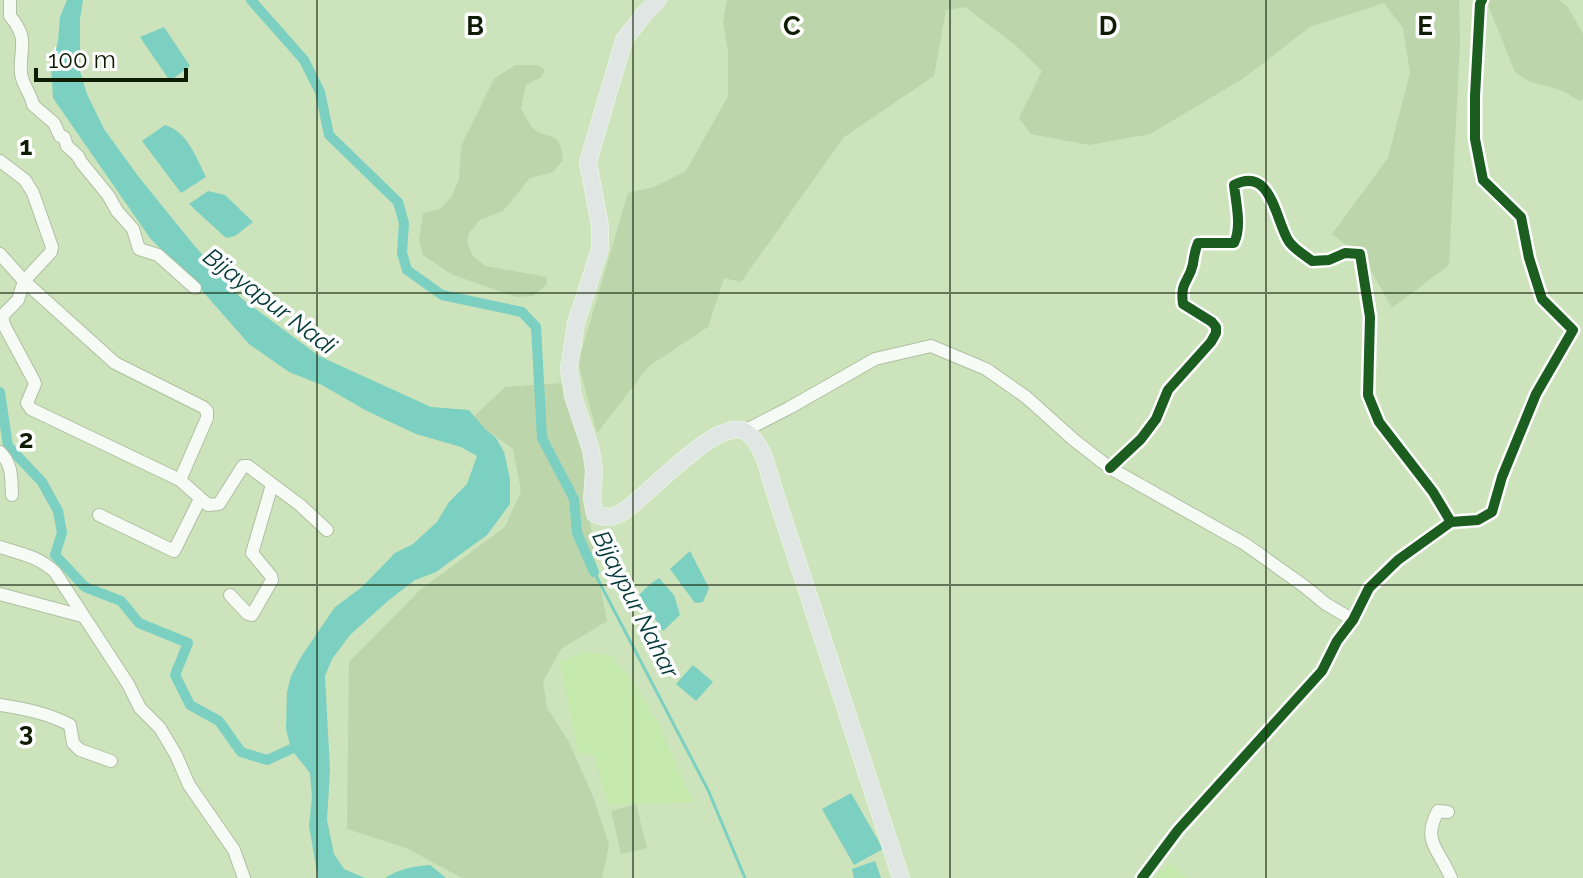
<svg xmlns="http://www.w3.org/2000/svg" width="1583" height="878" font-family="Raleway,sans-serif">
  <rect width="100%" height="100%" fill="#cce3bc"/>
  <g fill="#c5e8ad">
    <polygon points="583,652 610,655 632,679 659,725 693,802 608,805 594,755 578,753 560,662"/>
    <polygon points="1168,865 1173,865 1186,878 1153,878"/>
  </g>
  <g fill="#bcd5aa">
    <polygon points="727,0 1459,0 1460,41 1449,265 1392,308 1365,260 1332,234 1388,158 1410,73 1403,28 1384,3 1310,27 1241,80 1150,134 1089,145 1031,134 1019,118 1042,71 1014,44 965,7 946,10 934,76 844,137 741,282 724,278 708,327 649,366 597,433 578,363 628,193 654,187 686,171 728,96 728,52 723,22"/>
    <polygon points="1486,0 1559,0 1568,7 1583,34 1583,99 1580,101 1565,92 1547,86 1530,82 1515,72"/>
    <path d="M515,65h23l7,5 -4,7 -15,8 -5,23c4,7 8,17 14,22 20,12 24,0 28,30l-10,12 -23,6 -27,33 -23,9 -11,13 -2,8 5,14 13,11 62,11 -1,8 -13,11 -17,1 -65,-23 -28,-19 -4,-15 4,-27 17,-4 12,-13 7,-16 2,-34 33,-67z"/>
    <polygon points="563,383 580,428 585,454 589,513 595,558 607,621 561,649 543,682 547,708 569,742 594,799 609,845 602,878 462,878 406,848 347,829 349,662 420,590 505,527 521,491 513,449 471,419 505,387"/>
    <polygon points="636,804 647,848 621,854 611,811"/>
  </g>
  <g fill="#7bd0c2">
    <polygon points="67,0 83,0 80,19 80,71 87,94 104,129 138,176 193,244 241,298 319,356 431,407 469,410 485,429 496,438 504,452 510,479 510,504 487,535 436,572 415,580 389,600 350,635 332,659 325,676 330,770 327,820 334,854 344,869 365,878 318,878 309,826 312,797 310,773 291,749 286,729 287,692 291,676 301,657 335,607 362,587 395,553 413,544 437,522 449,502 467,484 477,456 461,447 416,434 367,411 322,385 289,372 249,344 205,294 150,238 53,98 51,66 58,42 60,17"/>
    <polygon points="164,27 190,66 170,81 140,37"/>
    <path d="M165,125c22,6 32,34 41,52l-25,16 -39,-52z"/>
    <polygon points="208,191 225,195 253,222 235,236 226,238 189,204"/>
    <polygon points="690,551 709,588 703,602 695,603 670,569"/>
    <polygon points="659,578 674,595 680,615 663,631 639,595 649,585"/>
    <polygon points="693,665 713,682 696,701 676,684"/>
    <polygon points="851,793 883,849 854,865 822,809"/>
    <polygon points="875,861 881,878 854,878 852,869"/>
    <path d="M430,865l16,13h-61c14,-9 28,-12 45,-13z"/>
  </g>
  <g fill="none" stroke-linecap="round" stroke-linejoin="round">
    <polyline stroke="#7bd0c2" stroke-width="3" points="594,572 708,790 745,878"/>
    <g stroke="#7bd0c2" stroke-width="10">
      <polyline points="251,0 304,60 320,92 329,135 398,202 404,223 402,253 407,270 442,295 522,312 536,327 542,438 574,499 577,533 594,572"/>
      <polyline points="0,392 8,446 42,482 58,511 62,533 55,555 85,587 121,601 139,623 188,643 175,675 190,705 219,721 241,752 267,760 300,745 302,748"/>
    </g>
    <defs>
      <g id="minor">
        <path d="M10,0v16c20,24 9,31 11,57 1,12 10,20 12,32l21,18 6,13 4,1 3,9 11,10 3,6 27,33 9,16 16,18 6,20 19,6 37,33"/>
        <polyline points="0,161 25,180 33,193 52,247 51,252 24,281 18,300 2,316 4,325 34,381 35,384 27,403 31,409 180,480 208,505 219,504 243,466 248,466 300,505 327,530"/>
        <polyline points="0,254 24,281 115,363 203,407 207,411 207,418 180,480"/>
        <polyline points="746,430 789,408 875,359 931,346 986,369 1026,397 1074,440 1110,468 1245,544 1304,586 1326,604 1353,620"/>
        <path d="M0,452c13,13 11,26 12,43"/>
        <path d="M1110,468l31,-29 15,-20 12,-29 43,-48 5,-9v-6l-4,-5 -29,-18c-3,-24 6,-21 10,-40 1,-8 2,-14 5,-21h36c8,-16 2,-40 0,-58 37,-19 41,33 54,55 5,9 17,15 24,21l17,-1 16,-7 15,1 10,63 -2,78 11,27 54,70 18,30"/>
        <polyline points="99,515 174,551 200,499"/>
        <path d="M0,547c21,7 38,9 55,25l73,112 12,24 20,20 16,27 13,30 45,65 10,28"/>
        <polyline points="0,594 82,616"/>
        <polyline points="230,595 248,614 252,615 272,580 271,576 252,553 272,485"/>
        <path d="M0,705c24,4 48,8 70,20l3,18 7,7 31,11"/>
        <path d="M1448,812l-10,-1c-17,31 2,39 13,67"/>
        <polyline points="1142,878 1178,830 1322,671 1337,641 1353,620 1369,588 1398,560 1451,522 1478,520 1492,512 1502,477 1536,394 1573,330 1542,299 1529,258 1521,217 1483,180 1475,139 1475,96 1480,4 1482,0"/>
      </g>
      <path id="major" d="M658,0l-14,14 -20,26 -36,122 12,64v23l-24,74 -7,46 4,27 18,54 3,20 -2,29 3,15c9,4 16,4 24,0 24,-11 103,-106 130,-80 16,14 20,42 27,62l125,382"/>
    </defs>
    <use href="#minor" stroke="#afc0a2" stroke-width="14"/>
    <use href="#major" stroke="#e8f2e1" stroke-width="18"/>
    <use href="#minor" stroke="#f7fbf5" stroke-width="12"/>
    <use href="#major" stroke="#dfe6e4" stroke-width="16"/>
    <defs>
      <g id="cycleway">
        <path d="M1110,468l31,-29 15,-20 12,-29 43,-48 5,-9v-6l-4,-5 -29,-18c-3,-24 6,-21 10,-40 1,-8 2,-14 5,-21h36c8,-16 2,-40 0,-58 37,-19 41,33 54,55 5,9 17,15 24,21l17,-1 16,-7 15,1 10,63 -2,78 11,27 54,70 18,30"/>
        <polyline points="1142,878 1178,830 1322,671 1337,641 1353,620 1369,588 1398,560 1451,522 1478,520 1492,512 1502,477 1536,394 1573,330 1542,299 1529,258 1521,217 1483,180 1475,139 1475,96 1480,4 1482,0"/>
      </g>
    </defs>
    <use href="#cycleway" stroke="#fff" stroke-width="15"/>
    <use href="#cycleway" stroke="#1b5e20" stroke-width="10"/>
  </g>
  <path fill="none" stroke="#0f1d04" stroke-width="2" stroke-opacity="0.55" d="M317,0v878M633,0v878M950,0v878M1266,0v878M0,293h1583M0,585h1583"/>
  <g text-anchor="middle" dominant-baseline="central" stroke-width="7" stroke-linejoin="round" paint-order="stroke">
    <g font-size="24" font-style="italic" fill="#023938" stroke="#fff">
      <text transform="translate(270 301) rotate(37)">Bijayapur Nadi</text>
      <text transform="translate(636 604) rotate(63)">Bijaypur Nahar</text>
    </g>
  </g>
  <g font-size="26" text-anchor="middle" font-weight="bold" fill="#0f1d04" stroke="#fff" stroke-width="7" stroke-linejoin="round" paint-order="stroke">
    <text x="475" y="35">B</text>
    <text x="792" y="35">C</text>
    <text x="1108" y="35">D</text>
    <text x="1425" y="35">E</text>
    <text x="26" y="155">1</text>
    <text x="26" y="448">2</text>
    <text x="26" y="741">3</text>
  </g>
  <path d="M36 68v12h150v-12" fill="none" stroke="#0f1d04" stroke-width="4"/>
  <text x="48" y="68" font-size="24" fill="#0f1d04" stroke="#ffffff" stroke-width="6" paint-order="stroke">100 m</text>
</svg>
